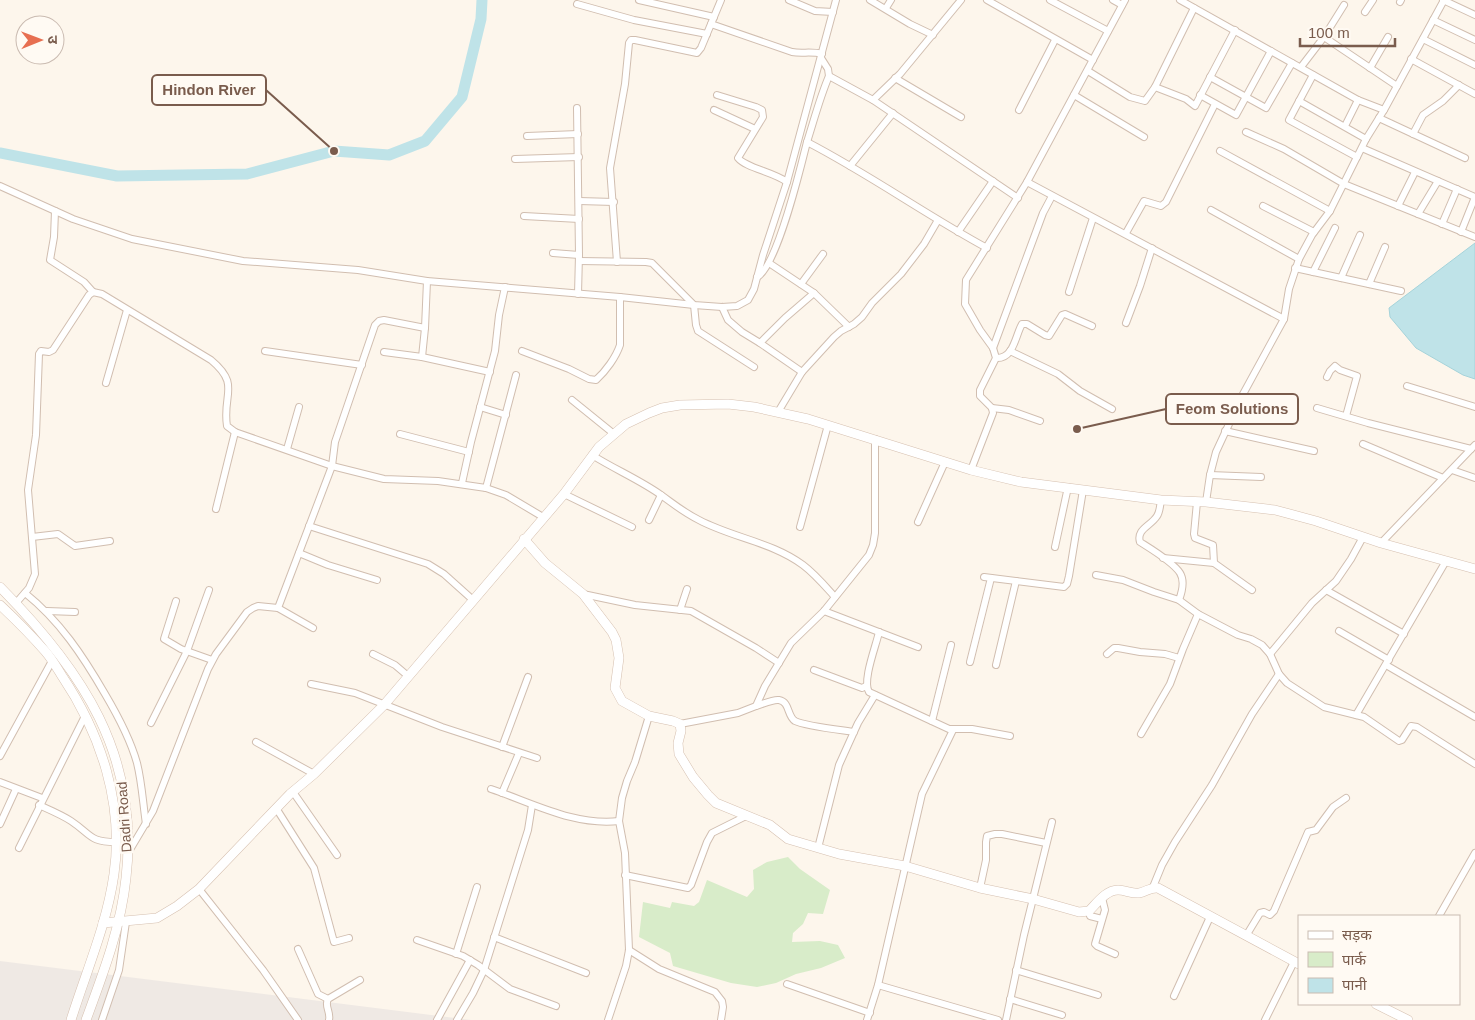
<svg xmlns="http://www.w3.org/2000/svg" width="1475" height="1020" font-family="Arial,'Noto Sans Devanagari',sans-serif">
  <rect width="100%" height="100%" fill="#fdf6ec"/>
  <polygon fill="#efe9e4" points="0,961 471,1020 0,1020"/>
  <polygon fill="#d8ecc9" points="788,857 800,869 830,890 823,914 808,913 803,924 793,933 792,942 820,941 838,945 845,958 821,968 796,974 776,983 757,987 731,983 673,966 670,953 639,937 643,902 670,908 672,902 694,906 699,902 707,880 747,897 754,889 753,870 767,862"/>
  <polygon fill="#bfe3e8" stroke="#a5d3da" points="1475,243 1475,379 1463,375 1416,348 1390,317 1389,308"/>
  <g fill="none" stroke-linecap="round" stroke-linejoin="round">
    <polyline stroke="#bfe3e8" stroke-width="11" points="0,153 117,176 247,174 334,151 389,155 425,141 462,97 481,19 482,0"/>
    <defs>
      <g id="street">
        <polyline points="639,0 714,17"/>
        <polyline points="789,0 815,11 833,12"/>
        <polyline points="870,0 910,24 933,35"/>
        <polyline points="987,0 1093,60"/>
        <polyline points="1050,0 1108,31"/>
        <polyline points="1113,0 1122,5"/>
        <polyline points="1180,0 1358,100 1384,110"/>
        <polyline points="1443,0 1475,15"/>
        <polyline points="1400,2 1401,0"/>
        <polyline points="577,4 634,20 707,34"/>
        <polyline points="886,8 891,0"/>
        <polyline points="1365,12 1373,0"/>
        <polyline points="1433,20 1475,40"/>
        <path d="M711,24l81,28c10,2 19,-1 30,2"/>
        <polyline points="1324,37 1397,86"/>
        <polyline points="1423,39 1475,65"/>
        <polyline points="1411,59 1475,94"/>
        <polyline points="1301,67 1324,37 1344,5"/>
        <polyline points="1370,68 1388,37"/>
        <polyline points="1088,71 1130,97 1145,101 1155,87 1194,8"/>
        <polyline points="1313,75 1289,120 1357,157"/>
        <polyline points="829,76 873,100 1018,198"/>
        <polyline points="1210,77 1266,108 1292,63"/>
        <polyline points="895,78 961,117"/>
        <polyline points="1155,87 1186,99 1195,106 1235,30"/>
        <path d="M717,95l39,12 6,3 1,7 -25,41c8,10 36,14 49,24"/>
        <polyline points="1074,95 1144,137"/>
        <polyline points="1200,95 1236,115 1271,51"/>
        <polyline points="873,100 900,74 961,0"/>
        <polyline points="1299,101 1366,139"/>
        <polyline points="577,108 579,255 578,294"/>
        <polyline points="714,110 755,129"/>
        <polyline points="1019,110 1055,40"/>
        <polyline points="1379,118 1465,158"/>
        <polyline points="1345,126 1358,100"/>
        <polyline points="1246,132 1284,149 1344,184 1475,237"/>
        <polyline points="1413,134 1423,115 1443,101 1459,85"/>
        <polyline points="527,136 578,134"/>
        <path d="M807,142c62,32 119,73 180,106"/>
        <polyline points="1362,148 1475,197"/>
        <polyline points="1220,151 1330,211"/>
        <polyline points="515,159 579,157"/>
        <polyline points="850,166 893,113"/>
        <polyline points="1027,182 1284,319"/>
        <polyline points="0,186 73,219 132,239 243,261 358,270 427,281 620,297 694,305 722,307 737,306 748,300 754,289 763,255 787,182 836,0"/>
        <polyline points="579,201 614,202"/>
        <polyline points="1263,206 1314,232"/>
        <polyline points="1398,206 1415,172"/>
        <polyline points="1211,210 1299,259"/>
        <polyline points="55,211 54,237 50,260 84,282 93,292"/>
        <polyline points="1418,214 1438,181"/>
        <polyline points="524,216 579,219"/>
        <polyline points="1442,224 1457,189"/>
        <polyline points="958,232 993,181"/>
        <polyline points="1461,232 1475,197"/>
        <polyline points="1126,233 1144,201 1161,206 1166,202 1215,104"/>
        <polyline points="553,253 579,255"/>
        <polyline points="579,261 646,262 652,263 694,305 696,325 698,331 754,367"/>
        <polyline points="617,262 610,168 625,84 629,43 631,40 635,40 697,53 701,48 721,0"/>
        <polyline points="769,263 814,293 849,327"/>
        <polyline points="1295,268 1401,291"/>
        <polyline points="1313,272 1335,228"/>
        <path d="M757,277c20,-10 44,-111 50,-135 7,-22 13,-45 22,-66l-1,-7 -7,-11"/>
        <polyline points="1341,278 1360,235"/>
        <polyline points="801,284 823,254"/>
        <polyline points="1369,284 1385,247"/>
        <polyline points="1069,292 1093,218"/>
        <polyline points="722,307 728,320 742,332 760,343 802,372"/>
        <polyline points="1126,323 1140,286 1152,248"/>
        <polyline points="760,343 785,318 814,293"/>
        <polyline points="993,348 1043,213 1052,196"/>
        <polyline points="265,351 362,365"/>
        <path d="M522,351l47,18 20,10 7,1c10,-9 20,-23 24,-35v-48"/>
        <polyline points="1010,351 1058,374 1080,391 1112,409"/>
        <polyline points="384,352 422,357 490,372"/>
        <polyline points="422,357 425,328 427,281"/>
        <path d="M996,358c18,1 19,-22 26,-34h5l18,11 4,1 13,-21 3,-1 27,12"/>
        <polyline points="1327,377 1330,371 1335,366 1340,370 1357,376 1346,416"/>
        <polyline points="106,383 127,310"/>
        <polyline points="1407,386 1475,407"/>
        <polyline points="572,400 614,434"/>
        <polyline points="480,407 506,415"/>
        <polyline points="992,408 1009,410 1040,421"/>
        <polyline points="1317,408 1368,423 1471,449"/>
        <polyline points="778,412 802,372 834,337 841,331 854,324 862,317 872,303 901,274 924,244 938,220"/>
        <polyline points="1225,431 1314,451"/>
        <polyline points="400,434 469,452"/>
        <polyline points="1363,444 1443,478"/>
        <polyline points="287,449 299,407"/>
        <path d="M592,455c22,14 48,25 69,40 14,10 22,17 38,25 34,18 73,22 104,45 12,9 22,21 32,32"/>
        <polyline points="971,470 993,413 992,408 980,396 980,390 996,358 993,348 980,330 965,304 966,280 1027,182 1125,0"/>
        <polyline points="1452,470 1475,478"/>
        <polyline points="1210,475 1261,477"/>
        <polyline points="462,483 471,442 495,351 499,315 505,287"/>
        <polyline points="486,488 516,375"/>
        <polyline points="564,494 632,527"/>
        <path d="M1161,500c-1,5 -1,12 -4,16 -6,10 -21,13 -17,26 11,7 33,20 40,31 5,8 2,19 -1,27"/>
        <polyline points="1197,502 1194,534 1195,538 1213,545 1214,563 1252,590"/>
        <polyline points="1206,502 1210,475 1216,452 1242,396 1284,319 1289,289 1299,259 1312,235 1330,211 1366,139 1384,110 1444,0"/>
        <polyline points="216,509 235,432"/>
        <polyline points="649,520 661,495"/>
        <polyline points="918,522 945,462"/>
        <polyline points="309,526 428,564 444,574 473,600"/>
        <polyline points="800,527 828,425"/>
        <polyline points="32,537 58,534 75,546 110,541"/>
        <polyline points="1381,543 1475,445"/>
        <polyline points="1055,547 1068,487"/>
        <polyline points="299,553 328,565 377,580"/>
        <polyline points="1163,558 1214,563"/>
        <polyline points="1096,575 1123,580 1154,592 1179,600 1198,614 1238,635 1251,639 1262,645 1270,654 1279,674 1287,683 1324,707 1364,717 1399,741 1402,740 1411,726 1417,727 1475,764"/>
        <polyline points="984,577 1064,587 1067,584 1069,576 1083,490"/>
        <polyline points="1326,590 1404,634"/>
        <path d="M25,593c35,28 58,63 80,101 13,22 25,44 32,69 5,20 6,41 9,61"/>
        <polyline points="583,594 635,605 691,611 756,648 779,663"/>
        <polyline points="176,601 164,639 181,649 212,660"/>
        <path d="M16,603l13,-15 6,-14 -7,-84 8,-55 3,-81 2,-3 8,1 4,-2 36,-55 4,-3 9,2 109,66c30,25 11,34 16,66l8,6 97,34 52,13 54,2 48,7 20,7 37,22"/>
        <polyline points="278,608 332,466 335,442 375,325 379,321 384,320 425,328"/>
        <polyline points="680,610 687,589"/>
        <polyline points="47,611 75,612"/>
        <polyline points="824,611 918,647"/>
        <polyline points="1339,631 1389,660"/>
        <path d="M879,632c-3,14 -17,49 -10,60l80,37h23l38,7"/>
        <polyline points="373,654 395,665 408,676"/>
        <polyline points="1107,654 1114,648 1118,648 1140,652 1165,654 1179,658"/>
        <polyline points="1270,654 1312,603 1336,581 1351,559 1363,537"/>
        <polyline points="970,662 991,578"/>
        <polyline points="996,665 1016,581"/>
        <polyline points="1386,665 1475,717"/>
        <polyline points="814,670 862,688 866,686"/>
        <polyline points="311,684 355,693 442,727 537,758"/>
        <path d="M756,706c7,-2 17,-7 23,-6 11,2 8,16 16,21 10,5 46,9 59,11"/>
        <polyline points="1356,715 1446,561"/>
        <polyline points="932,721 951,645"/>
        <polyline points="151,723 187,651 209,590"/>
        <polyline points="680,724 738,713 756,706 765,686 791,643 824,611 869,555 873,545 875,533 875,439"/>
        <polyline points="1141,734 1170,684 1183,649 1198,614"/>
        <polyline points="256,742 314,774"/>
        <polyline points="502,747 528,677"/>
        <polyline points="0,756 52,661"/>
        <polyline points="0,782 42,798"/>
        <path d="M491,789c42,14 83,37 128,32"/>
        <polyline points="293,792 337,855"/>
        <polyline points="502,793 519,753"/>
        <path d="M39,805c11,5 23,10 32,16 21,14 18,21 45,21"/>
        <polyline points="276,808 314,868 334,942 349,938"/>
        <polyline points="0,824 16,789"/>
        <polyline points="19,848 85,716"/>
        <polyline points="818,848 839,765 858,723 875,695"/>
        <polyline points="128,853 153,811 208,669 216,654 247,612 253,608 258,606 278,608 313,628"/>
        <polyline points="625,875 688,888 691,885 707,842 712,833 746,816"/>
        <polyline points="1153,887 1162,865 1175,842 1212,785 1252,714 1279,674"/>
        <polyline points="980,888 986,860 986,842 987,836 995,834 1002,834 1046,843"/>
        <polyline points="199,889 263,970 298,1020"/>
        <polyline points="1102,898 1105,910 1095,944 1097,946 1115,954"/>
        <polyline points="1089,911 1090,916 1102,919"/>
        <polyline points="1439,916 1475,853"/>
        <polyline points="1246,936 1260,913 1264,912 1270,915 1274,911 1308,832 1316,830 1333,807 1346,798"/>
        <polyline points="494,937 586,973"/>
        <polyline points="417,940 463,956 478,965 510,989 556,1006"/>
        <polyline points="298,949 318,994 328,999"/>
        <polyline points="629,950 659,969 715,992 722,1001 723,1007 721,1020"/>
        <polyline points="456,954 477,887"/>
        <polyline points="1016,970 1098,995"/>
        <polyline points="787,984 870,1013"/>
        <polyline points="878,985 998,1020"/>
        <polyline points="1174,996 1210,917"/>
        <polyline points="1010,999 1062,1015"/>
        <polyline points="102,1020 119,970 126,922"/>
        <path d="M329,1020c2,-8 -5,-14 -1,-21l32,-19"/>
        <polyline points="437,1020 470,960"/>
        <polyline points="457,1020 473,993 484,970 528,830 532,805"/>
        <polyline points="608,1020 626,966 629,950 625,853 619,821 622,798 627,781 635,762 649,716"/>
        <polyline points="867,1020 878,985 922,794 953,730"/>
        <polyline points="1006,1020 1024,935 1052,822"/>
        <polyline points="1265,1020 1294,962"/>
      </g>
      <g id="secondary">
        <path d="M524,539l21,24 38,31 29,38 4,8 3,18 -4,30 7,13 27,15 24,5 7,3 1,7 -3,12 1,11 14,23 15,18 8,8 54,22 18,14 51,15 66,12 75,22 53,11 46,13 10,-1c8,-8 17,-21 29,-21 7,0 14,4 21,3 7,-1 11,-6 19,-5l141,76"/>
        <path d="M0,587c82,83 140,168 126,291 -5,49 -23,96 -40,142"/>
        <path d="M0,605c16,15 31,30 45,46 7,8 12,17 17,25 39,58 62,128 52,198 -7,50 -28,98 -43,146"/>
        <polyline points="103,923 157,918 177,906 199,889 290,794 314,774 384,705 564,494 599,447 626,424 649,413 662,408 680,405 728,404 754,407 808,419 971,470 1021,482 1161,500 1206,502 1275,510 1316,521 1381,543 1475,569"/>
        <polyline points="1376,1004 1408,1020"/>
      </g>
    </defs>
    <use href="#street" stroke="#d1beb0" stroke-width="8"/>
    <use href="#secondary" stroke="#d6c0b0" stroke-width="10"/>
    <use href="#street" stroke="#fff" stroke-width="6"/>
    <use href="#secondary" stroke="#fff" stroke-width="9"/>
  </g>
  <g text-anchor="middle" dominant-baseline="central" stroke-width="5" stroke-linejoin="round" paint-order="stroke">
    <g font-size="14" fill="#7a5c4d" stroke="#fffaf3">
      <text transform="translate(124 817) rotate(-94)">Dadri Road</text>
    </g>
  </g>
  <path fill="none" stroke="#7a5c4d" stroke-width="2" d="M334 151L266 90M1077 429L1166 409"/>
  <g fill="#7a5c4d" stroke="#fffaf3" stroke-width="2">
    <circle cx="334" cy="151" r="5"/>
    <circle cx="1077" cy="429" r="5"/>
  </g>
  <g fill="#fffaf3" stroke="#7a5c4d" stroke-width="2">
    <rect x="152" y="75" width="114" height="30" rx="5"/>
    <rect x="1166" y="394" width="132" height="30" rx="5"/>
  </g>
  <g font-size="15" text-anchor="middle" font-weight="bold" fill="#7a5c4d">
    <text x="209" y="95">Hindon River</text>
    <text x="1232" y="414">Feom Solutions</text>
  </g>
  <rect x="1298" y="915" width="162" height="90" fill="#fffaf3" stroke="#cabbb1"/>
  <rect x="1308" y="931" width="25" height="8" fill="#ffffff" stroke="#cabbb1"/>
  <text x="1342" y="940" font-size="15" fill="#7a5c4d">सड़क</text>
  <rect x="1308" y="952" width="25" height="15" fill="#d8ecc9" stroke="#cabbb1"/>
  <text x="1342" y="965" font-size="15" fill="#7a5c4d">पार्क</text>
  <rect x="1308" y="978" width="25" height="15" fill="#bfe3e8" stroke="#cabbb1"/>
  <text x="1342" y="990" font-size="15" fill="#7a5c4d">पानी</text>
  <g transform="translate(40 40) rotate(89)"><circle r="24" fill="#fffaf3" stroke="#cabbb1"/>
  <path d="M0-4L9 19L0 12L-9 19Z" fill="#e76f51"/>
  <text y="-8" font-size="14" font-weight="bold" text-anchor="middle" fill="#7a5c4d">उ</text>
  </g>
  <path d="M1300 38v8h95v-8" fill="none" stroke="#7a5c4d" stroke-width="2.5"/>
  <text x="1308" y="38" font-size="15" fill="#7a5c4d" stroke="#fffaf3" stroke-width="4" paint-order="stroke">100 m</text>
</svg>
